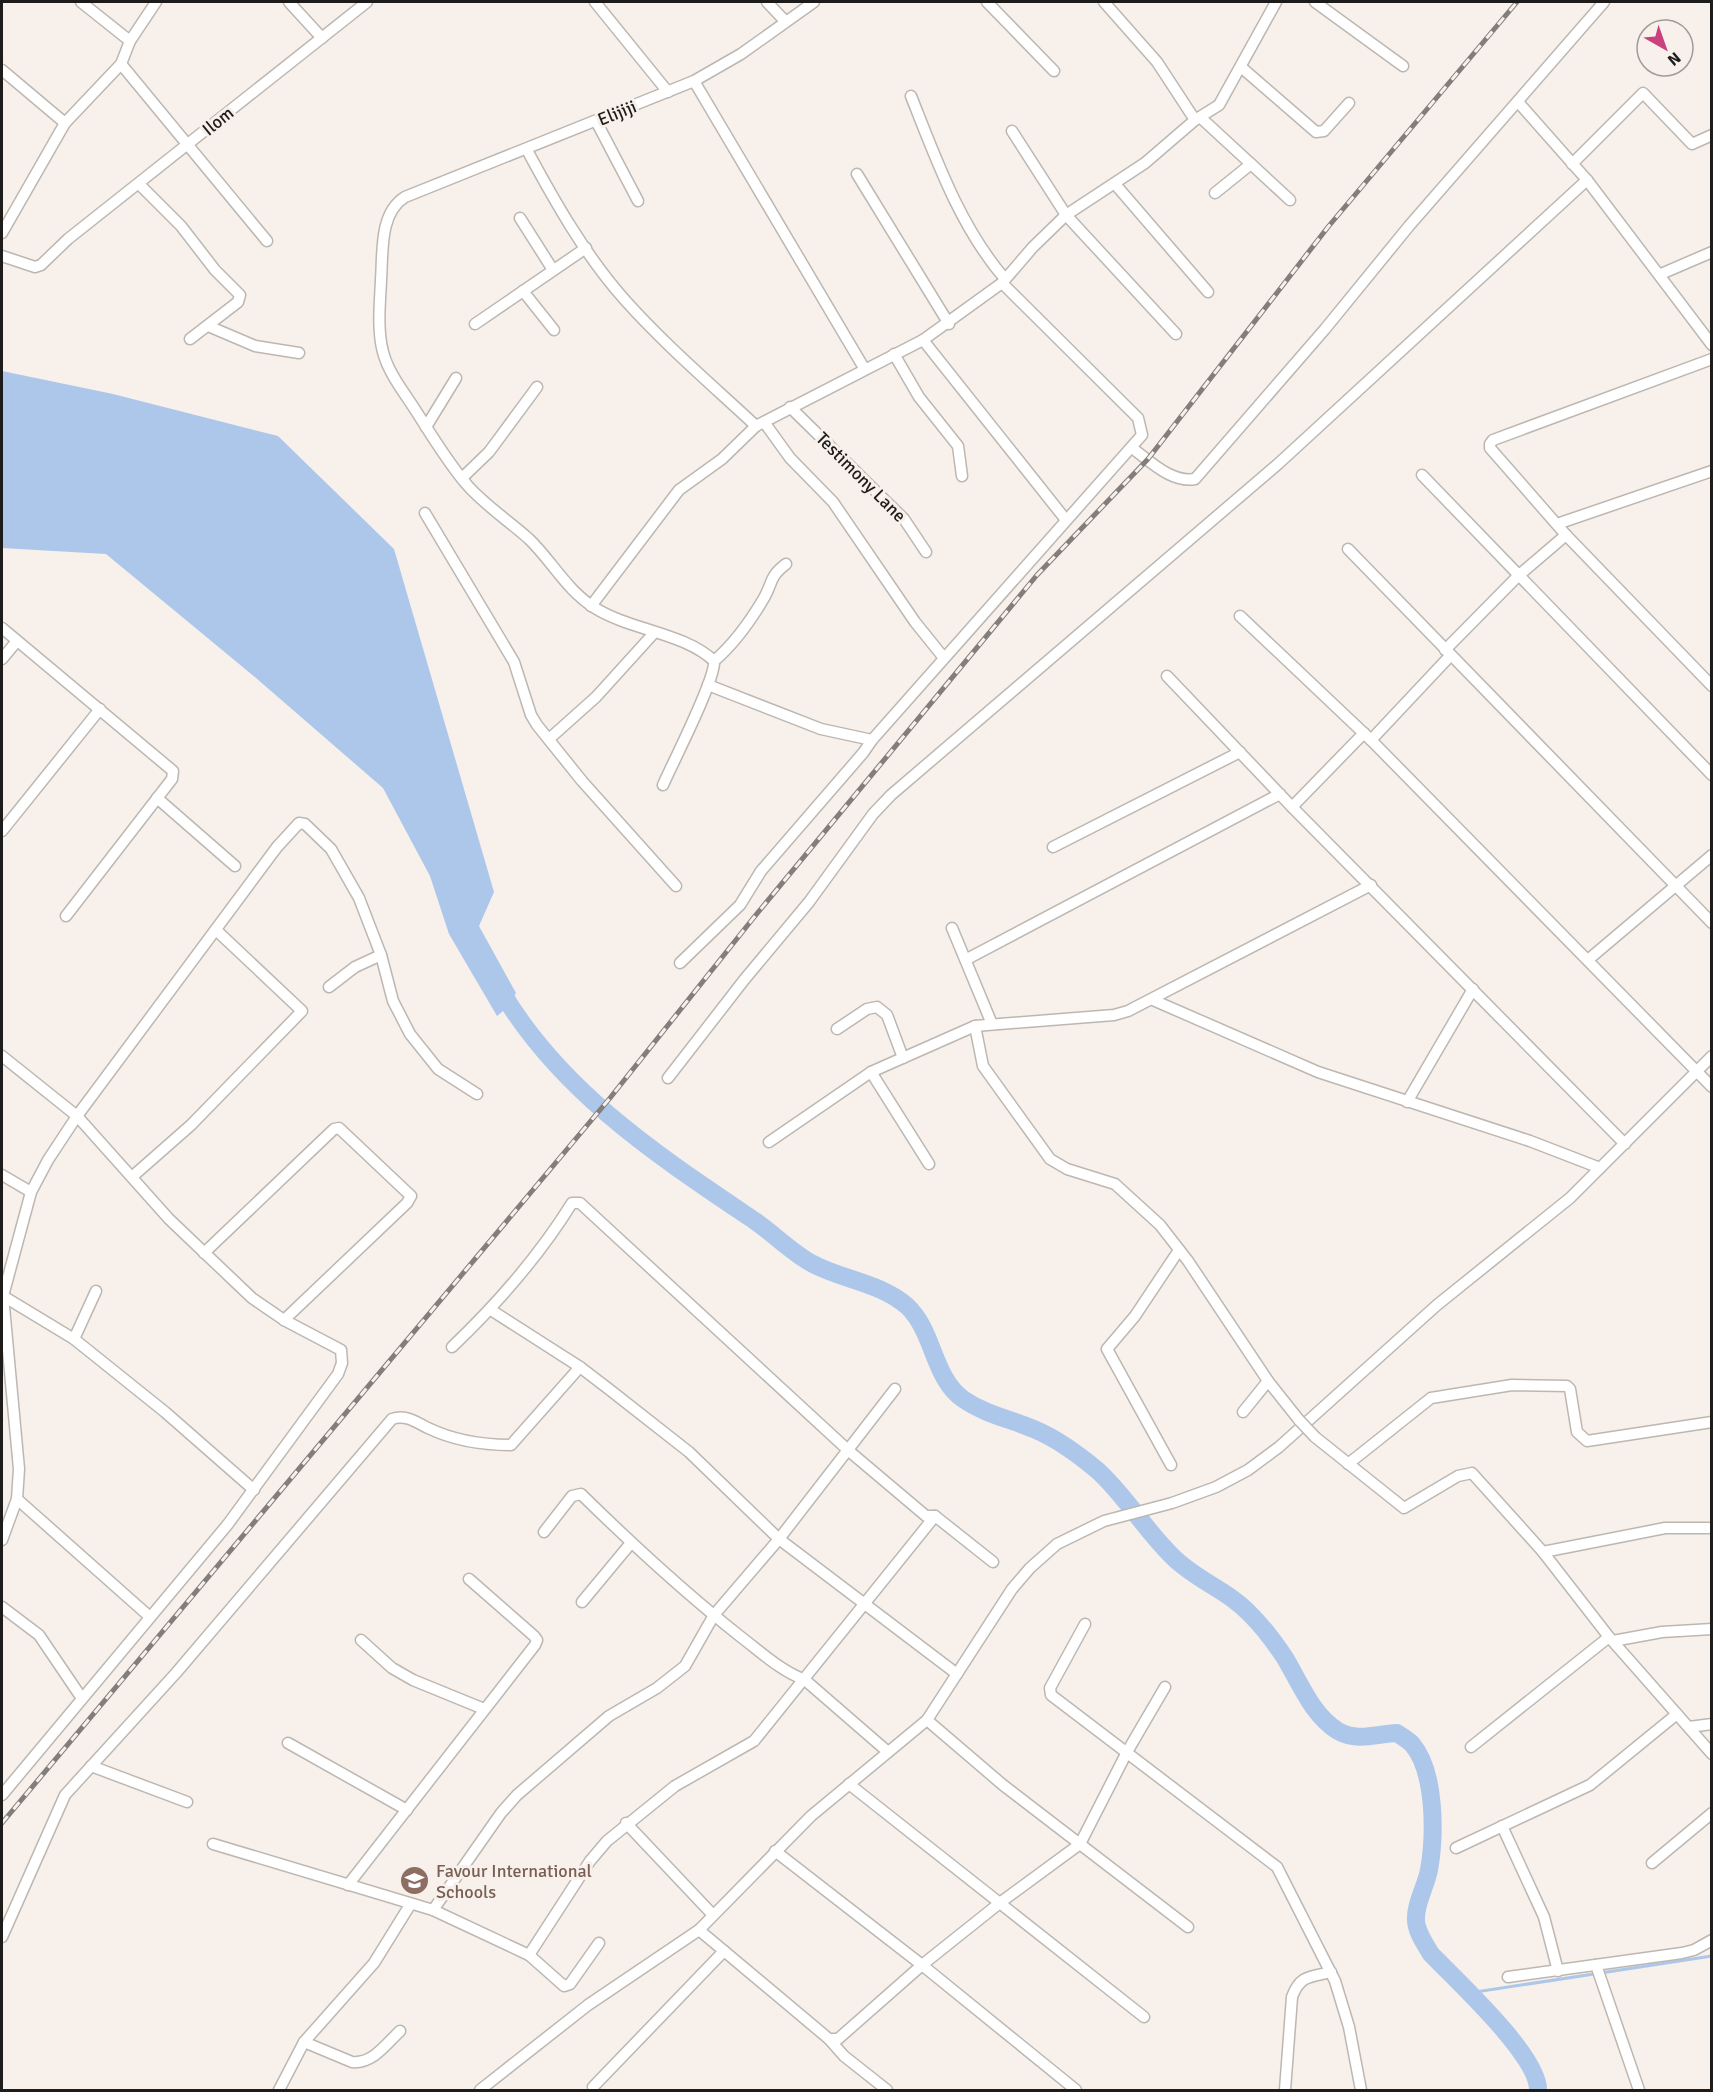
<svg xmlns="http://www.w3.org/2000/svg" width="1713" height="2092" font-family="Signika,sans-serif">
  <rect width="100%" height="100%" fill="#f7f0eb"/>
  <polygon fill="#adc7eb" points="2,371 113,394 278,436 394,549 494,892 479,926 516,993 509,1006 497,1016 449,934 430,876 383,788 256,678 106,554 2,548"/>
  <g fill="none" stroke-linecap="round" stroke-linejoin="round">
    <polyline stroke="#adc7eb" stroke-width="3" points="1469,1993 1712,1956"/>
    <path stroke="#adc7eb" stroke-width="18" d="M497,984c60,106 160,171 258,237 19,13 37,32 58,43 30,16 68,19 94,42 27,25 26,72 56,93 23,16 48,20 73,31 21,9 43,25 61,40 28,25 48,60 76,87 24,24 55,33 78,58 12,12 24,28 34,43 15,25 27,57 53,73 19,11 38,3 59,2 4,3 11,7 15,11 24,28 23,92 17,126 -3,16 -14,34 -13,50 0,11 9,24 15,34 25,26 108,102 107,136"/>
    <defs>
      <g id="street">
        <polyline points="81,2 130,41"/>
        <polyline points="289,2 322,38"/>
        <polyline points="595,2 668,92"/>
        <polyline points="767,2 784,20"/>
        <polyline points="987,2 1054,71"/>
        <polyline points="1104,2 1157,62 1195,120"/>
        <polyline points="1315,2 1403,66"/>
        <polyline points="121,64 267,241"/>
        <polyline points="1241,67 1316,132 1324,131 1349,103"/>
        <polyline points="2,70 65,123"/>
        <polyline points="694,81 864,368"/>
        <path d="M911,96c25,63 49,131 94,183"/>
        <polyline points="1518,102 1587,180 1712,345"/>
        <polyline points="1200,117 1290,200"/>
        <polyline points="596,121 638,201"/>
        <polyline points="1012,131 1066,215 1176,334"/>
        <path d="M527,150c28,52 58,105 97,149 41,46 88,86 132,127"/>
        <polyline points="1572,164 1643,93 1692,144 1712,135"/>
        <polyline points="857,174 949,324"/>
        <polyline points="139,184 181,226 215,270 240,295 238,302 190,339"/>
        <polyline points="1115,184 1208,292"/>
        <polyline points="1215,193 1251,164"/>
        <polyline points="520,218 553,270"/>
        <polyline points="2,233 65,123 121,64 130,41 156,2"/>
        <polyline points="2,256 35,267 41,265 68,239 367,2"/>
        <polyline points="1661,274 1712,252"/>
        <polyline points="523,291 554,330"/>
        <polyline points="475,324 586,248"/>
        <polyline points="208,326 255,346 299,353"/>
        <polyline points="923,340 1066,520"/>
        <polyline points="894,354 919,397 958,446 962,476"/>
        <polyline points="1712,359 1493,440 1490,444 1490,448 1566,535 1712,686"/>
        <polyline points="790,407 904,519 926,552"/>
        <polyline points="764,422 790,458 833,502 915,622 944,658"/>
        <polyline points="426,427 456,378"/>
        <path d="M1132,448c18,13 39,35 63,31l130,-150 84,-103 195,-224"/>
        <polyline points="1422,475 1712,775"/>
        <polyline points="462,478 489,452 537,387"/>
        <polyline points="425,513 514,662 531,715 537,725 582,781 676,886"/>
        <polyline points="1557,524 1712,471"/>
        <polyline points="1348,549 1712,923"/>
        <polyline points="591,606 679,490 722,459 756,426 923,340 1002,283 1033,247 1066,215 1145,163 1195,120 1219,105 1276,2"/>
        <polyline points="1240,616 1371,740 1712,1087"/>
        <polyline points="2,628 173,771 172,779 66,916"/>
        <polyline points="1445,650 1518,576 1566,535"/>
        <polyline points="2,659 17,641"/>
        <path d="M714,661c20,-17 37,-41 50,-63 9,-16 5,-21 22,-34"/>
        <polyline points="1167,676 1292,807 1625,1144"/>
        <polyline points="708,685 821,729 872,740"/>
        <polyline points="549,739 596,697 654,633"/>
        <polyline points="1371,740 1450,656"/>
        <path d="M663,785c10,-23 53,-106 51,-124 -29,-28 -84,-31 -119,-53 -28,-17 -43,-47 -66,-69 -20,-18 -43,-33 -61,-53 -21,-24 -37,-52 -54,-78 -11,-17 -26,-36 -31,-56 -6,-22 -3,-49 -2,-72 2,-27 -2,-67 24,-83l289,-116 47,-27 73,-52"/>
        <polyline points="157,798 235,866"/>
        <polyline points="1292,807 1364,733"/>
        <polyline points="2,831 100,709"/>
        <polyline points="1053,847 1240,752"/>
        <polyline points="952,928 992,1024"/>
        <polyline points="967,959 1280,794"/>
        <polyline points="1589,959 1712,855"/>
        <polyline points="680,963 740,905 761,871 863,753 872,740 1142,435 1138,418 1002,283"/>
        <polyline points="329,987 355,967 381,955"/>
        <polyline points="1153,1000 1318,1072 1530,1141 1600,1168"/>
        <polyline points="975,1026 983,1066 1050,1159 1067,1169 1115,1184 1160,1225 1188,1261 1268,1381 1299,1420"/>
        <polyline points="837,1029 867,1009 877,1007 887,1015 903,1058"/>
        <polyline points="2,1056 77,1116 169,1219 252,1298 284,1320 341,1350 342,1363 338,1374 228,1524 2,1795"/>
        <polyline points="871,1072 929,1164"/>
        <polyline points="668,1078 744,980 809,902 873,814 891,795 1278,464 1587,180"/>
        <polyline points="1407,1102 1473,989"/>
        <polyline points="769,1142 871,1072 975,1026 1114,1015 1128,1011 1371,885"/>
        <polyline points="2,1175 31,1192"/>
        <polyline points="133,1176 191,1125 302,1011 216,930"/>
        <polyline points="204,1253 334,1129 339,1128 411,1196 407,1203 284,1320"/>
        <polyline points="3,1296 74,1339 165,1412 254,1490"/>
        <polyline points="491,1310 580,1367 610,1390 689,1452 779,1539 957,1674"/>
        <polyline points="74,1339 96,1291"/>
        <path d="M452,1347c45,-43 87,-91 120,-144h8l269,248 77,65h9l58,46"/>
        <polyline points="1243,1412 1268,1381"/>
        <polyline points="1315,1437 1404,1508 1458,1476 1472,1473 1543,1552 1609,1637 1712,1754"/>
        <polyline points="1348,1464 1431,1398 1512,1385 1567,1386 1570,1389 1577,1432 1587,1441 1712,1422"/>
        <polyline points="1171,1465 1107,1349 1135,1316 1179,1250"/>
        <polyline points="17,1499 150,1617"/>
        <path d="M544,1532l28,-36 9,-2c51,50 104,99 160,143 21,16 40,34 64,43l83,72"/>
        <polyline points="2,1540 17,1499 19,1469 3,1296 31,1192 48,1160 77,1116 277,847 299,823 305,824 331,849 359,898 381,955 393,1001 410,1034 438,1069 477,1094"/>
        <polyline points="1543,1552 1665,1528 1712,1528"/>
        <polyline points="582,1602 631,1543"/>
        <polyline points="2,1607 39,1635 81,1697"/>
        <polyline points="1085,1624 1050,1688 1051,1695 1277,1867 1335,1981 1349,2027 1361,2090"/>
        <polyline points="361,1640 392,1668 413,1680 484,1709"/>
        <polyline points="1613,1641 1662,1632 1712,1629"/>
        <polyline points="927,1720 1003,1785 1188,1927"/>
        <polyline points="1689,1727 1712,1724"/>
        <polyline points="288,1743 407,1810"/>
        <polyline points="1471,1747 1609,1637"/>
        <polyline points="91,1766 187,1802"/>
        <polyline points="849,1784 1144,2017"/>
        <polyline points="626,1823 713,1915"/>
        <polyline points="1502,1826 1544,1917 1558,1971"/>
        <polyline points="213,1844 433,1910 529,1955 564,1986 570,1984 599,1943"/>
        <polyline points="1456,1848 1590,1785 1677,1714"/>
        <polyline points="775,1851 922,1965 1076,2090"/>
        <polyline points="1652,1863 1712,1813"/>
        <polyline points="348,1885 535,1645 537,1640 534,1636 469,1579"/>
        <polyline points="433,1910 501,1813 517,1795 609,1716 657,1688 685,1666 714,1615 779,1539 895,1389"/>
        <polyline points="699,1930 829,2039 838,2039 922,1965 1001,1902 1080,1844 1127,1752 1165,1687"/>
        <path d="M2,1937l63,-142 111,-122 216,-254c13,-5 24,3 36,9 27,13 53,17 83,17l69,-78"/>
        <polyline points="529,1955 590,1861 607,1841 675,1786 754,1741 935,1516"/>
        <polyline points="1596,1965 1639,2090"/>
        <polyline points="1508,1977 1682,1953 1694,1950 1712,1940"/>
        <polyline points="829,2039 844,2056 887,2090"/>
        <path d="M304,2042l48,20c21,2 34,-18 48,-31"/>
        <polyline points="593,2087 724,1951"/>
        <polyline points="279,2090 304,2042 374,1963 410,1905"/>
        <polyline points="480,2090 588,2005 699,1930 811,1816 927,1720 1012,1589 1030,1568 1057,1544 1104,1521 1172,1503 1216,1487 1248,1470 1279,1447 1437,1305 1570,1198 1712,1056"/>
        <path d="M1285,2090l7,-93c8,-22 18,-20 39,-25"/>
      </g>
    </defs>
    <use href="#street" stroke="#bdb7b2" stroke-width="13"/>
    <use href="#street" stroke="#fff" stroke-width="10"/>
    <defs>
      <polyline id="rail" points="2,1823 610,1098 755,916 1037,575 1148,459 1328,227 1517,2"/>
    </defs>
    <use href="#rail" stroke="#837e7b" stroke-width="5"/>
    <use href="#rail" stroke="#f7f0eb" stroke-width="3" stroke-dasharray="9" stroke-linecap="butt"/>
    <defs>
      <polyline id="street-bridge" points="1299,1420 1315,1437"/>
    </defs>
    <use href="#street-bridge" stroke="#bdb7b2" stroke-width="13" stroke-linecap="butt"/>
    <use href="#street-bridge" stroke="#fff" stroke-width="10"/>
  </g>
  <defs>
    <symbol id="school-disc" viewBox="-11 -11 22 22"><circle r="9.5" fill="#8d6e63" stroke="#f7f0eb"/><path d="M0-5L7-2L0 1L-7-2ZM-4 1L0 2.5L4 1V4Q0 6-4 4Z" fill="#fff"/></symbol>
  </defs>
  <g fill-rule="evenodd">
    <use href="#school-disc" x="398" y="1864" width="33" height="33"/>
  </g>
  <g text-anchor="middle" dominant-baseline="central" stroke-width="6" stroke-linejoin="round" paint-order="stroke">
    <g font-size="18" fill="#1e1c1a" stroke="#f7f0eb">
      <text transform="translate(617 113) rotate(-22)">Elijiji</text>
      <text transform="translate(218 121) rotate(-39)">Ilom</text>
      <text transform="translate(861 477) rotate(45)">Testimony Lane</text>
    </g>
    <g font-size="18" fill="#785e54" stroke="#f7f0eb" text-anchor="start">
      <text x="436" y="1871">Favour International<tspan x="436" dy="21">Schools</tspan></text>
    </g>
  </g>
  <rect width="1713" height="2092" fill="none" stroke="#1e1c1a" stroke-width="6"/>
  <g transform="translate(1665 48) rotate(140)"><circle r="28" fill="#f7f0eb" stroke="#a09b97" stroke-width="1.5"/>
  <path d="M0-4.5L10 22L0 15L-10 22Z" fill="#c9417f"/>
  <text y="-9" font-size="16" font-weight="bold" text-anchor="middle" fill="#1e1c1a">N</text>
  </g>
</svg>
